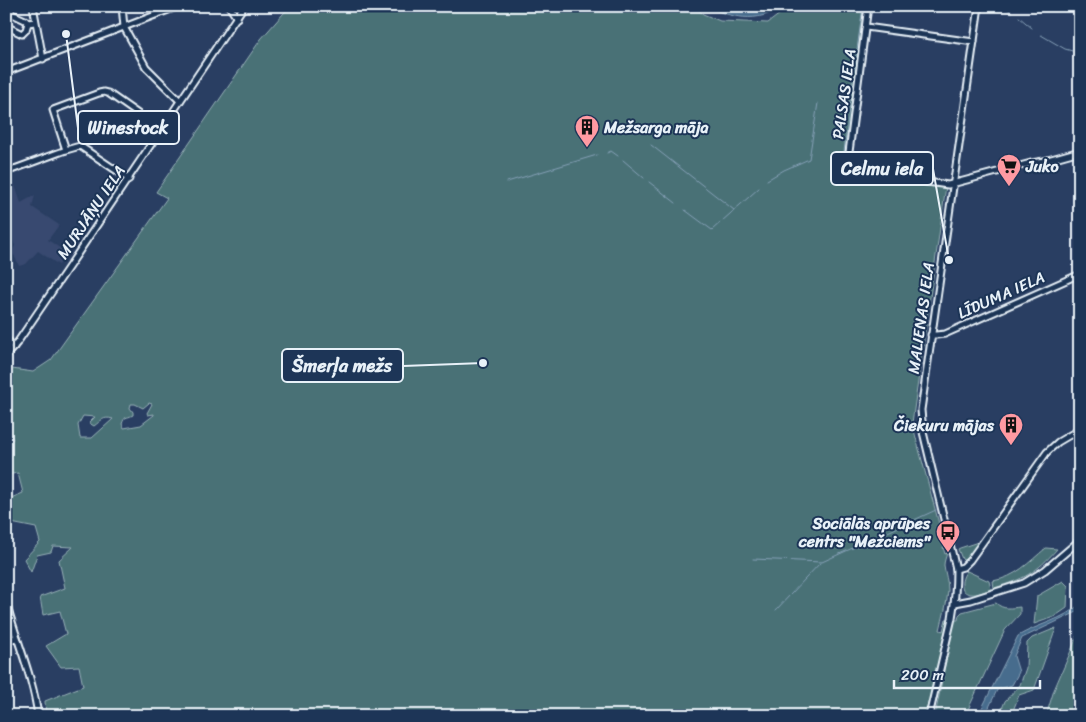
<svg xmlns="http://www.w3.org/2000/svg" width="1086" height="722" font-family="Sriracha,sans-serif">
  <rect width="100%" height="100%" fill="#293e62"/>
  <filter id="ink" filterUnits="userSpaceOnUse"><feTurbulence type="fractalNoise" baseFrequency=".02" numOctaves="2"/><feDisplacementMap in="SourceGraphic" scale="10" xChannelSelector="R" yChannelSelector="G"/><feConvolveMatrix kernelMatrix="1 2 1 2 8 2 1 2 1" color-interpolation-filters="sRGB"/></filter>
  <g filter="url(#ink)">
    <polygon fill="#38496f" points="11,174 21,203 35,195 32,207 59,225 48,240 67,253 59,265 38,251 26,264 19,266 14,255 6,257 6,251 13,249 15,246 6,222 6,176"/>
    <g fill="#487176" stroke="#98b1b7" fill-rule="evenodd">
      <path d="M290,6h404l9,8 17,7 48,2 21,-16 -1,-1h76l-21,166 103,14 -34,237 30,112h2l1,11 -2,1 2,7 2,-1c-1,4 -3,8 -3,12 1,9 4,16 4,25 -1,14 -5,27 -8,40l3,1 3,-12h2l-22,97h-880l-1,-15 38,-15 -4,-20 -18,1 -15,-21 20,-12 -6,-23 -17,4 -3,-18 25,-9 -6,-28 14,-13 -20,-1 -2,6 -14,3 -6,17 -7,-13 16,-17 -4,-14 -30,-6v-22l17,-7 -5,-20 -12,2v-29l7,-7 -7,-10v-52l6,-8 21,3 18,-12 116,-162 -11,-6 105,-153zM149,403l3,1 -5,9 1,2 6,-1v1l-13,10 -17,3 -2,-4c3,-9 4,-5 11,-9v-3l-3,-4 1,-4h4l8,4zM83,416l12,1 -6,6 5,3c7,-5 9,-10 19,-7l-21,19h-12l-2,-13z"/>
      <polygon points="978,542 980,543 980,544 966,559 963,560 962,559 958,549 960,548"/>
      <path d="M1046,548l11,1c-21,24 -33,30 -63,39l-1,-7c23,-4 35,-18 53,-33z"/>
      <path d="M967,571l22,10 2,8c-6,2 -14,6 -20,5 -13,-1 -10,-17 -4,-23z"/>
      <polygon points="1063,581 1068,586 1067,608 1054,617 1034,624 1037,596"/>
      <path d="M996,603c7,7 15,5 24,4v7l-15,16 -40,86h-30l19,-96h4l1,-5 3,-3z"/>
      <polygon points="1056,628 1034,690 1019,695 1011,716 999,716 1005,701 1020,685 1026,668 1027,643 1032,638"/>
      <polygon points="1080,630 1080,716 1046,716 1054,690"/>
    </g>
    <g fill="#466c8d" stroke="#87a1b8">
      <path d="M706,6h74c-20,19 -52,11 -74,0z"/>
      <path d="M1080,604v5l-3,3 -55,26 -8,18 5,16 -7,13 -15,5 -12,26h-7l40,-80c20,-12 45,-16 62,-32z"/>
    </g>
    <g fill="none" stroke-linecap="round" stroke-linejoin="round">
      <g stroke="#87a1b8" stroke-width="1">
        <polyline points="1002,6 1012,12"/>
        <polyline points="1019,17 1032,28"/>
        <polyline points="1041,35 1065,49 1076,52"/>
        <polyline points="854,71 863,6"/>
        <polyline points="651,145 734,210"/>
        <polyline points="607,153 611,151 618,156"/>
        <polyline points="623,160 644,178"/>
        <polyline points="843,160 853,75"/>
        <polyline points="767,180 784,170 809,159 818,103"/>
        <polyline points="507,182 597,155"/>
        <polyline points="649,182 676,203"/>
        <polyline points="685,210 712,230 759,188"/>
        <polyline points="753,559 822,562 936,510"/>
        <polyline points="776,610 821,562"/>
      </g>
      <defs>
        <g id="minor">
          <polyline points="33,6 43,59"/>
          <polyline points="122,6 124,27 146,67 180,101"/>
          <polyline points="229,6 237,18"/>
          <path d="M868,6l-20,154c-1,5 -1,8 3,11l97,14 83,-22 13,-2 36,-10"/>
          <polyline points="1077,6 1080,20"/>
          <polyline points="6,11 25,20 28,23 35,22"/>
          <polyline points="6,26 22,34 26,30 28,23"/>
          <polyline points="866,27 974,42"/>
          <polyline points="6,72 179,6"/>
          <polyline points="66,150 53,110 99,93 104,92 108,93 161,130"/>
          <polyline points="6,172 66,150 80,146 129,179"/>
          <polyline points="931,335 936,335 945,334 1080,274"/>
          <polyline points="6,338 9,342 14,347"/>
          <polyline points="6,356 17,343 70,265 244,6"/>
          <polyline points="956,569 963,567 970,560 1047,452 1058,442 1080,429"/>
          <path d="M6,601c10,39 27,75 32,115"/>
          <polyline points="955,603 971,600 1024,583 1045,570 1080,540"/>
          <polyline points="6,640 17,638"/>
          <path d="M929,716l23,-98c3,-17 4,-32 4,-49l-33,-137 -2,-22 58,-404"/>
        </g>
      </defs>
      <use href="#minor" stroke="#e8f1f8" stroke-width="9"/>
      <use href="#minor" stroke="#1d3557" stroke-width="5"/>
    </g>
  </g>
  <defs>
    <symbol id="building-pin" viewBox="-11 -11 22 30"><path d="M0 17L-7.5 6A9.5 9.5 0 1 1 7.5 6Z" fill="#ff9aa2" stroke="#1d3557"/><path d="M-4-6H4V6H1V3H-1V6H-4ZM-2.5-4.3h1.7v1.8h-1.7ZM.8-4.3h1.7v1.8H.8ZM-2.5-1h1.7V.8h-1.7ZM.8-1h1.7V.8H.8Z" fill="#111"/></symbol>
    <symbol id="supermarket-pin" viewBox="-11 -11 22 30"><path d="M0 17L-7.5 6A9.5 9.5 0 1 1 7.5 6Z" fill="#ff9aa2" stroke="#1d3557"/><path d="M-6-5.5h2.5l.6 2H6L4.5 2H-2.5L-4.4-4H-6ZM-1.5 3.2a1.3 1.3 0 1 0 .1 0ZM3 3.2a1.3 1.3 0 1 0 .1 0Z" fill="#111"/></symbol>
    <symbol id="bus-pin" viewBox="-11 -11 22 30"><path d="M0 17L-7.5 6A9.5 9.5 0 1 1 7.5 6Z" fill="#ff9aa2" stroke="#1d3557"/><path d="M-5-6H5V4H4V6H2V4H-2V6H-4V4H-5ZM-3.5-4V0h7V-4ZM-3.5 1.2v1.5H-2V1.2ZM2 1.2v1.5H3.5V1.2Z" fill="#111"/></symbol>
  </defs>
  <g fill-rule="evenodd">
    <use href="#building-pin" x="573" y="113" width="28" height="38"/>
    <use href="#supermarket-pin" x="995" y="152" width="28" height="38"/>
    <use href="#building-pin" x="997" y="411" width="28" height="38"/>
    <use href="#bus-pin" x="934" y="518" width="28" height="38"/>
  </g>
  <g text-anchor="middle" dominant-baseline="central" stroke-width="4" stroke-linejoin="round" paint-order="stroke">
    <g font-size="16" fill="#e8f1f8" stroke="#1d3557">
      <text transform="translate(844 94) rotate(-82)">PALSAS IELA</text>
      <text transform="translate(91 212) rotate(-56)">MURJĀŅU IELA</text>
      <text transform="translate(1001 295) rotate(-24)">LĪDUMA IELA</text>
      <text transform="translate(921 318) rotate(-82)">MALIENAS IELA</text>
    </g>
    <g font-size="16" font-weight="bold" fill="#e8f1f8" stroke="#1d3557" text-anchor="start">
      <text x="604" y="127">Mežsarga māja</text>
      <text x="1026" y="166">Juko</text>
      <text x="994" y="425" text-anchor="end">Čiekuru mājas</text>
      <text x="930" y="523" text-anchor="end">Sociālās aprūpes<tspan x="930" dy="18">centrs "Mežciems"</tspan></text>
    </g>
  </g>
  <path fill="none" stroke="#e8f1f8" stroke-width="2" d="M66 34L78 128M949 260L933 169M483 363L403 366"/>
  <g fill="#e8f1f8" stroke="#1d3557" stroke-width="2">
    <circle cx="66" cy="34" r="5"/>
    <circle cx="949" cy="260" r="5"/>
    <circle cx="483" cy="363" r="5"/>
  </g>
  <g fill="#1d3557" stroke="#e8f1f8" stroke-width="2">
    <rect x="78" y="111" width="101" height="33" rx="5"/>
    <rect x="831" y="152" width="102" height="33" rx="5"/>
    <rect x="282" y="349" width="121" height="33" rx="5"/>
  </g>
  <g font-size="18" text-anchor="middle" font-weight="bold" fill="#e8f1f8">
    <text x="128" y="134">Winestock</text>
    <text x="882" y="175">Celmu iela</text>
    <text x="342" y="372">Šmerļa mežs</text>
  </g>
  <rect width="1086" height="722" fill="none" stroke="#1d3557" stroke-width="25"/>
  <rect x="12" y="12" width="1061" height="697" fill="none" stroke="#e8f1f8" stroke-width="2" filter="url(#ink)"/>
  <path d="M894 680v8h146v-8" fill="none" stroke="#e8f1f8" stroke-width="2.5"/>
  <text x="901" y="680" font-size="15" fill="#e8f1f8" stroke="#1d3557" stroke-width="4" paint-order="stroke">200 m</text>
</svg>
